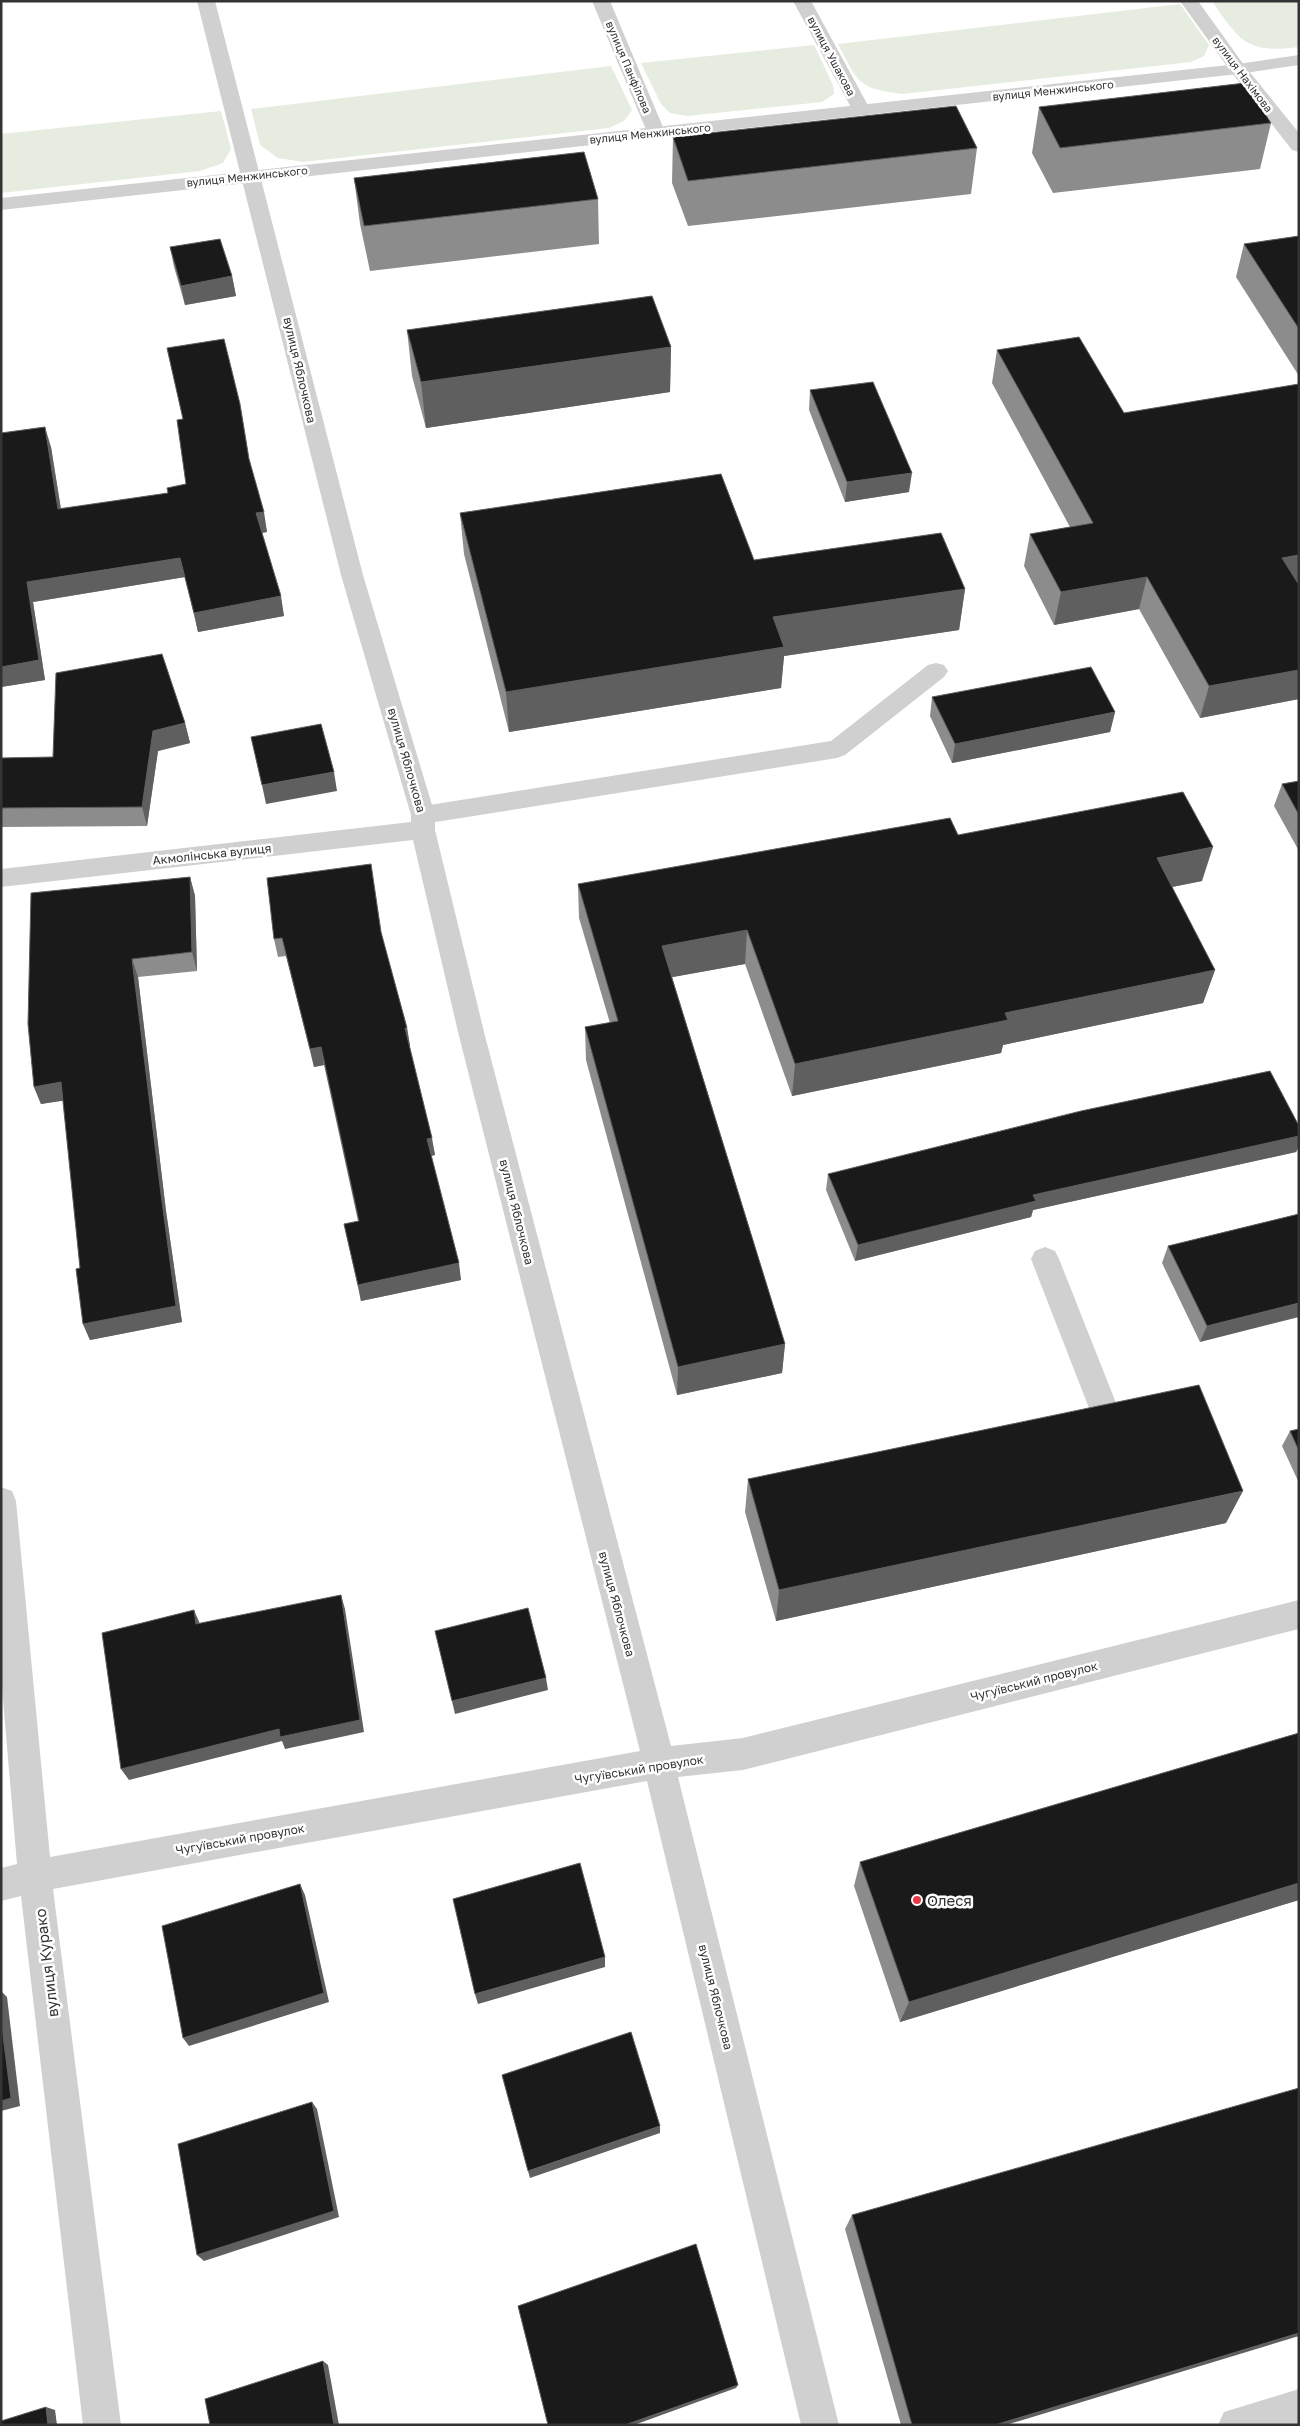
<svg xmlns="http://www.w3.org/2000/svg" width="1300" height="2426" font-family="'Golos Text',sans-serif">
  <rect width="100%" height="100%" fill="#fff"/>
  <g fill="#e6ecdf">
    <path d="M1212,1h87v46c-53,7 -59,-6 -87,-46z"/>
    <path d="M1180,4l29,41 -5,11 -13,6 -289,32c-45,-6 -44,-12 -64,-50z"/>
    <polygon points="814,45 833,85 834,94 822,102 687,116 670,113 661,104 641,63"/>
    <polygon points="611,66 632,110 624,121 609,128 303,162 278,158 260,145 251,109"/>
    <polygon points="221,111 231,149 223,163 200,171 1,193 1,134"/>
  </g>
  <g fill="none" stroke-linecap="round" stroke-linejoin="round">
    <g fill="#d0d0d0" fill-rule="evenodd">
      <polygon points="936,663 944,665 948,671 944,677 845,755 837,758 423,824 414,821 411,815 414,809 423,806 831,741 928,665"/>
      <polygon points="1045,1247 1055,1251 1059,1259 1122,1418 1117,1427 1083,1435 1073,1431 1068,1422 1073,1413 1089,1408 1031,1259 1035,1251"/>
    </g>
    <g fill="#d0d0d0" fill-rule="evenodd">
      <polygon points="197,1 215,1 363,575 435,815 435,830 485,1036 671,1746 743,1738 1299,1600 1299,1629 743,1770 678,1777 839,2425 801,2425 647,1781 53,1889 121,2425 83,2425 21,1896 1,1901 1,1868 17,1864 1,1676 1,1487 12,1491 16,1501 50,1857 640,1751 459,1036 413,840 1,887 1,869 411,822 411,815 341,575"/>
      <polygon points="592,1 610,1 665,132 663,136 649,136 647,132"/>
      <polygon points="793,1 811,1 871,111 869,115 855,115 853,111"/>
      <polygon points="1180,1 1198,1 1244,65 1299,133 1299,152 1292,150 1232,73"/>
      <polygon points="1299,2389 1299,2425 1218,2425 1224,2412"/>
    </g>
    <polygon fill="#d0d0d0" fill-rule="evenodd" points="1299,55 1299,65 1238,74 1,210 1,198 1238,64"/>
  </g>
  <g fill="#8c8c8c">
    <polygon points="1039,107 1271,123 1260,169 1053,193 1032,153"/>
    <polygon points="673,137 977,148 971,194 688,226 672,183"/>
    <polygon points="354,178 598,199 599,244 370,271 360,224"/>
    <polygon points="1299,236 1299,376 1236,277 1244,244"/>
    <polygon points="170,247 232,276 236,296 185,305 174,267"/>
    <polygon points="407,330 671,347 670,392 426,428 412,376"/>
    <polygon points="167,348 250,462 267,532 262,533 284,616 198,632 185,577 33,602 45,680 1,687 1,433 51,447 61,509 168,493 186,484 183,419"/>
    <polygon points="997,350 1124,413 1299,384 1299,699 1200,718 1139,609 1054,625 1024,566 1030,534 1070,527 992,383"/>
    <polygon points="810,390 909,492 845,502 809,410"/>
    <polygon points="460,513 754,560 965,589 959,630 784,656 781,688 509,732 464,554"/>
    <polygon points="932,697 1115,712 1110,732 952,763 930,716"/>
    <polygon points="185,723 190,743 158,751 147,826 1,827 1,758 53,757"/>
    <polygon points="1299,781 1299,851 1274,806 1282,784"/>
    <polygon points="958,835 1202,881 1172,887 1215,970 1203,1003 1003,1045 1001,1053 792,1096 745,964 672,977 785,1344 782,1373 677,1395 586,1060 585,1027 610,1023 579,918 578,884"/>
    <polygon points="190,877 195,896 197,971 138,977 166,1211 182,1322 90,1340 83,1324 80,1268 63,1100 41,1104 34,1087"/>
    <polygon points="267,878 381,933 407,1028 410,1046 409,1046 435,1155 431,1156 461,1280 361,1301 344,1224 358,1221 324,1065 314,1067 286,956 278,957 274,939"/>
    <polygon points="1299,1126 1299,1146 1296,1152 1033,1210 1031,1217 855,1261 826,1190 828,1174"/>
    <polygon points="1299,1214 1200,1342 1162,1263 1168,1246"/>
    <polygon points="1299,1429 1299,1483 1282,1446 1290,1431"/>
    <polygon points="748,1479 1226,1523 776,1621 745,1512"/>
    <polygon points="1299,1733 1299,1900 900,2022 854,1886 860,1862"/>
    <polygon points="852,2215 1006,2425 901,2425 845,2229"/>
  </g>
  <g fill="#5f5f5f">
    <polygon points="232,276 236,296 185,305 181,286"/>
    <polygon points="671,347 670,392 426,428 421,382"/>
    <polygon points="45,427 51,447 64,529 58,509"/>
    <polygon points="912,473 909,492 845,502 847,482"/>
    <polygon points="264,512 267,532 260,533 256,513"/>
    <polygon points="1299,555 1299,586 1282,558"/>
    <polygon points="180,558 185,577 33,602 45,680 1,687 1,667 27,582"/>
    <polygon points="1147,577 1139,609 1054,625 1061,592"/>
    <polygon points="965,589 959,630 784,656 781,688 509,732 506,692 773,617"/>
    <polygon points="281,596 284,616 198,632 194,613"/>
    <polygon points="1299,670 1299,699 1200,718 1209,686"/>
    <polygon points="1115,712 1110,732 952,763 955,744"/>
    <polygon points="185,723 190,743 158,751 147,826 142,807 153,731"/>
    <polygon points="334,772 337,791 266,804 262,785"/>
    <polygon points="1213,847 1202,881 1147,892 1157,858"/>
    <polygon points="190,877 195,896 197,971 192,952"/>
    <polygon points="747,930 745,964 662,979 662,946"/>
    <polygon points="132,959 138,977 166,1211 182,1322 90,1340 83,1324 161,1194"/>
    <polygon points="1215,970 1203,1003 1003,1045 1001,1053 792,1096 795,1064 1005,1013"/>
    <polygon points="405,1028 407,1028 410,1046 408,1046"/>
    <polygon points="321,1047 324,1065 314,1067 310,1049"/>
    <polygon points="61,1082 68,1100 41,1104 34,1087"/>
    <polygon points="1299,1136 1299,1146 1296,1152 1033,1210 1031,1217 855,1261 858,1245 1033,1195"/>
    <polygon points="432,1138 435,1155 430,1156 427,1139"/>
    <polygon points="459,1263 461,1280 361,1301 358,1285"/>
    <polygon points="1299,1303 1299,1317 1200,1342 1207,1326"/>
    <polygon points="785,1344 782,1373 677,1395 678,1367"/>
    <polygon points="1243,1491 1226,1523 776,1621 779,1590"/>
    <polygon points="341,1595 345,1609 364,1732 285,1749 282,1741 129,1780 121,1769"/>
    <polygon points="194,1610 200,1624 196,1624"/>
    <polygon points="546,1678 548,1690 455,1714 452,1701"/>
    <polygon points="1299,1883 1299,1900 900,2022 909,2002"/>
    <polygon points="300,1884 305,1895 329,2002 189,2046 183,2038"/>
    <polygon points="605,1957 605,1967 478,2004 475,1994"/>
    <polygon points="1,1991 7,1997 20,2106 1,2111"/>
    <polygon points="312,2102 317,2109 339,2217 204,2261 197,2255"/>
    <polygon points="660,2126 660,2133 530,2178 528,2171"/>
    <polygon points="1299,2333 1299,2336 1006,2425 995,2425"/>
    <polygon points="323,2361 328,2365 339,2425 334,2425"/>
    <polygon points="738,2385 736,2388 634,2425 625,2425"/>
    <polygon points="46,2407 55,2410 57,2425 48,2425"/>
  </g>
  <g fill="#1a1a1a" stroke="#5f5f5f">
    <polygon points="1245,83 1271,123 1060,148 1039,107"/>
    <polygon points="956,106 977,148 688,181 673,137"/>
    <polygon points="584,152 598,199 364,226 354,178"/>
    <polygon points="1299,236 1299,329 1244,244"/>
    <polygon points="220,239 232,276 181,286 170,247"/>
    <polygon points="652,296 671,347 421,382 407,330"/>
    <polygon points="1079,337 1124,413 1299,384 1299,555 1282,558 1299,585 1299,670 1209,686 1147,577 1061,592 1030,534 1093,523 997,350"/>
    <polygon points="224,339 240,404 249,459 264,512 256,513 281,596 194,613 180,558 27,582 39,660 1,667 1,433 45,427 58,509 168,493 167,488 186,484 177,420 183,419 167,348"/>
    <polygon points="873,382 912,473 847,482 810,390"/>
    <polygon points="721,474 754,560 941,533 965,589 773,617 784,647 506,692 460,513"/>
    <polygon points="162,654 185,723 153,731 142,807 1,808 1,758 53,757 56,673"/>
    <polygon points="1091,667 1115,712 955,744 932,697"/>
    <polygon points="321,724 334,772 262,785 251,737"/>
    <polygon points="1299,781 1299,815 1282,784"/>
    <polygon points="1183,792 1213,847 1157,858 1215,970 1005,1013 1008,1020 795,1064 747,930 662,946 785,1344 678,1367 585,1027 618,1021 578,884 950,818 958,835"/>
    <polygon points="371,864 381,932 407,1028 405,1028 432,1138 427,1139 459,1263 358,1285 344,1224 359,1221 321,1047 310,1049 282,938 274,939 267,878"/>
    <polygon points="190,877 192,952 132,959 161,1194 176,1306 83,1324 76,1269 80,1268 61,1082 34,1087 28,1024 31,893"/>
    <polygon points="1270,1071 1299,1126 1299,1136 1033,1195 1036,1201 858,1245 828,1174 1081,1111"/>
    <polygon points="1299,1214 1299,1303 1207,1326 1168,1246"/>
    <polygon points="1199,1385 1243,1491 779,1590 748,1479"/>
    <polygon points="1299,1429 1299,1451 1290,1431"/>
    <polygon points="341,1595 360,1720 280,1737 279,1729 121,1769 102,1633 194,1610 196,1624"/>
    <polygon points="528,1608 546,1678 452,1701 435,1631"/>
    <polygon points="1299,1733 1299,1883 909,2002 860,1862"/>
    <polygon points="580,1863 605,1957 475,1994 453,1899"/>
    <polygon points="300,1884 324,1993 183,2038 162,1926"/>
    <polygon points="1,2020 11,2098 1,2101"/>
    <polygon points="631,2032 660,2126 528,2171 502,2075"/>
    <polygon points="1299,2088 1299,2333 995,2425 912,2425 852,2215"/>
    <polygon points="312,2102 334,2211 197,2255 178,2144"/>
    <polygon points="696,2244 738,2385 625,2425 548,2425 518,2306"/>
    <polygon points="323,2361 334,2425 210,2425 205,2399"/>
    <polygon points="46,2407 48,2425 1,2425 1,2421"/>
  </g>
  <circle fill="#e63946" stroke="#fff" stroke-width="2" cx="917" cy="1900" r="5"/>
  <g text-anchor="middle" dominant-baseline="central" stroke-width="5" stroke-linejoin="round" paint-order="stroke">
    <g font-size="11" fill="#333" stroke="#fff">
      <text transform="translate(832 56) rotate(62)">вулиця Ушакова</text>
      <text transform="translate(629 67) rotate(67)">вулиця Панфілова</text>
      <text transform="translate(1243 74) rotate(53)">вулиця Нахімова</text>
      <text transform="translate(1053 90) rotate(-6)">вулиця Менжинського</text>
      <text transform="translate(650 133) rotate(-6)">вулиця Менжинського</text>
      <text transform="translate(247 176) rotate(-6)">вулиця Менжинського</text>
    </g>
    <g font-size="12" fill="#333" stroke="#fff">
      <text transform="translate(300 370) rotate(77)">вулиця Яблочкова</text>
      <text transform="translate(407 760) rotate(74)">вулиця Яблочкова</text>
      <text transform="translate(212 854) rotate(-6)">Акмолінська вулиця</text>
      <text transform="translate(517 1212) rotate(76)">вулиця Яблочкова</text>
      <text transform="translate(617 1604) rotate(75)">вулиця Яблочкова</text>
      <text transform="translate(1034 1681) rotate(-14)">Чугуївський провулок</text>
      <text transform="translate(639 1769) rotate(-9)">Чугуївський провулок</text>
      <text transform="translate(240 1839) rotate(-10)">Чугуївський провулок</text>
      <text transform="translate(716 1997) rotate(76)">вулиця Яблочкова</text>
    </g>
    <g font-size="15" fill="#333" stroke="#fff" text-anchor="start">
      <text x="927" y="1900">Олеся</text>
    </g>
    <g font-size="15" fill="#333" stroke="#fff">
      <text transform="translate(46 1963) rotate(-97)">вулиця Курако</text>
    </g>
  </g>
  <rect width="1300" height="2426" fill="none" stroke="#333333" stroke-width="5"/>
</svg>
